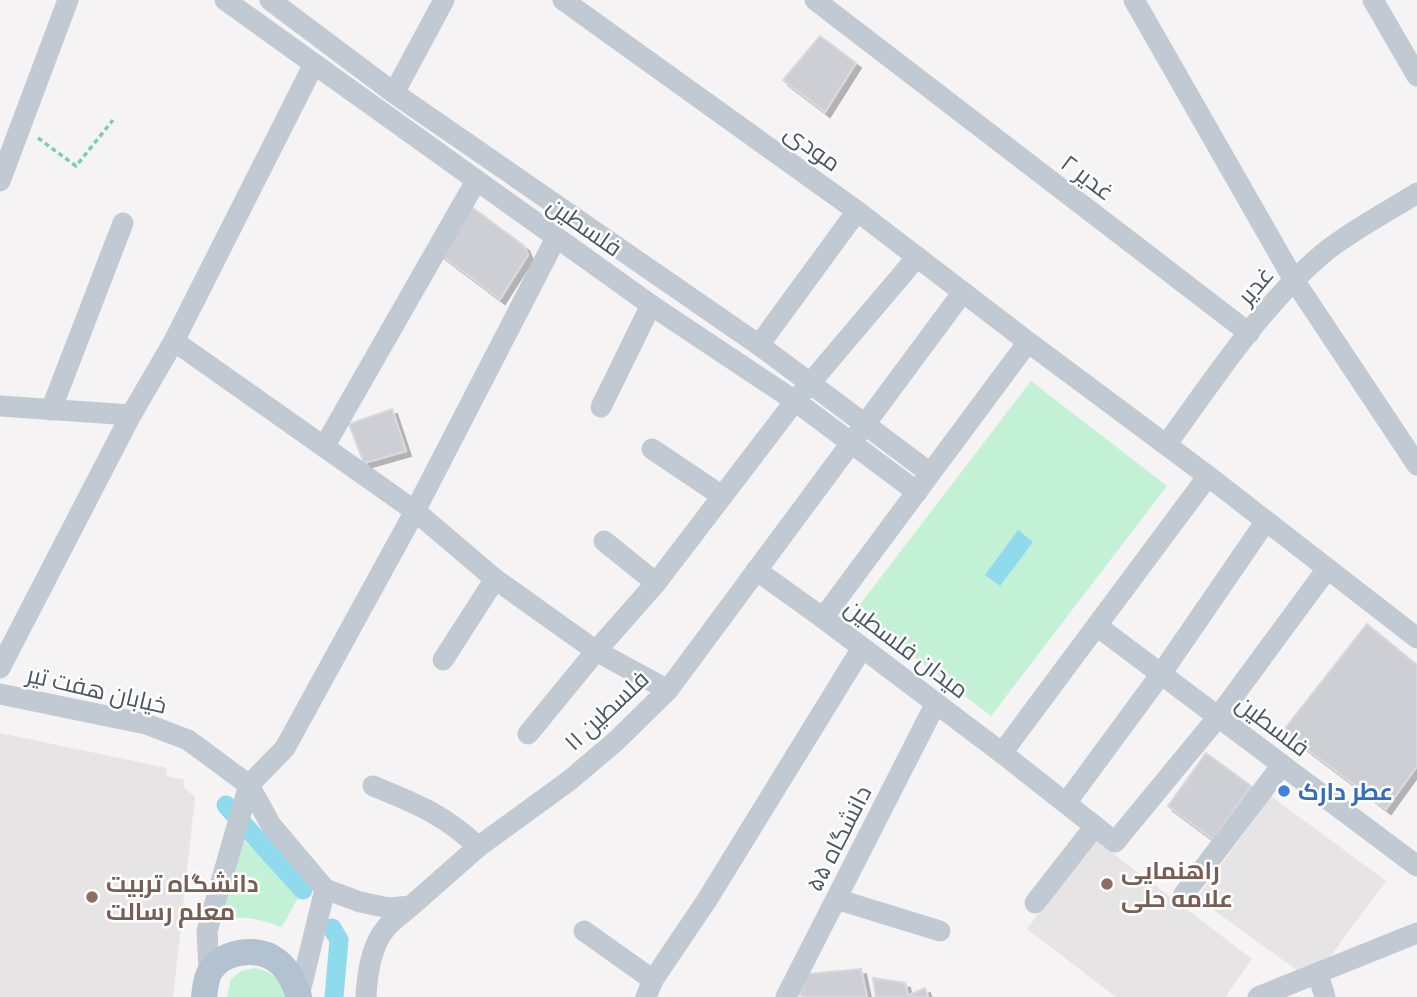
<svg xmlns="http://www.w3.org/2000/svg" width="1417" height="997" font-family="'Archivo Narrow',Cairo,sans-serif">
  <defs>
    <filter id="shadow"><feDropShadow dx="5" dy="5" stdDeviation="0" flood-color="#0004"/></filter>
  </defs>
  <rect width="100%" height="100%" fill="#f5f3f3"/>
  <g fill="#e6e4e5">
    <polygon points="0,733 167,768 166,776 185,780 183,787 195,797 173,997 0,997"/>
    <polygon points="1271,796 1386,881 1312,981 1197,898"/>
    <polygon points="1094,839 1252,959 1225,997 1116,997 1027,929"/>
  </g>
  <g fill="#c3f1d5">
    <polygon points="1031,381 1167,486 991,716 855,611"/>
    <path d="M239,836l43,39 17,21 -17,31c-26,-10 -40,-11 -66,-7z"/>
    <path d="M255,968c19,4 25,12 33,29h-61l4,-18 10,-8z"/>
  </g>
  <polygon fill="#90daee" points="1018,530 1033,542 1000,586 985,575"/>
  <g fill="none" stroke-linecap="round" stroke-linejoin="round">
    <g stroke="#90daee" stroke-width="19">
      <polyline points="226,805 303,890"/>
      <polyline points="332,928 339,940 334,997"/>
    </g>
  </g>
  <g fill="#cdcfd5" stroke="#d7d9de" stroke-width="2" filter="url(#shadow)">
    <polygon points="820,36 856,63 825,112 783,80"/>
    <polygon points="469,205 524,246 528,255 500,299 436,251"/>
    <polygon points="392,409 406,451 364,463 349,424"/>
    <polygon points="1367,624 1417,665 1417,766 1386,809 1283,731"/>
    <polygon points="1206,753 1251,786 1213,839 1168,806"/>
    <polygon points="861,969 867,997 807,997 800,995 808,974"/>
    <polygon points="873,978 905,983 908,995 911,994 912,997 876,997"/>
    <polygon points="925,988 928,997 912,997 911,994"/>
  </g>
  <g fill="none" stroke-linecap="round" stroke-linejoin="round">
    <polyline stroke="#7ad0a6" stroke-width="3.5" stroke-dasharray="5 3.5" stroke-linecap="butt" points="38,138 76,166 113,120"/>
    <g stroke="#c1cad2" stroke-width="21">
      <polyline points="225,0 651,305 795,401 917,492"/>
      <polyline points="270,0 394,93 759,345 930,473"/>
      <polyline points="563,0 857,211 1028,342"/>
      <polyline points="815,0 1249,333"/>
      <polyline points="1134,0 1294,280 1417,465"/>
      <polyline points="1373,0 1417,76"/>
      <polyline points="394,93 444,0"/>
      <polyline points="0,181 68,0"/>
      <polyline points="174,341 415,511 495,579 596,651 668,690"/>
      <polyline points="759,345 857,211"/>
      <polyline points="0,406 131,415"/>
      <polyline points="601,407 651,305"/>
      <polyline points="51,410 123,223"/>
      <path d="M1166,445c49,-67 96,-141 160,-194 28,-22 61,-39 91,-58"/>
      <polyline points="324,447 476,181"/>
      <polyline points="652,449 722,496"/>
      <polyline points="1208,476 1002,753 823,618 1028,342 1208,476 1417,638"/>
      <polyline points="604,541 656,583"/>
      <polyline points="756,570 823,618"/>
      <polyline points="1097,626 1417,866"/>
      <polyline points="443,660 495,579"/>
      <polyline points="0,668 131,415 174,341 314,64"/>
      <polyline points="0,694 146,724 188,740 249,785 285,748 415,511 556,238"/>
      <polyline points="528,734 596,651 656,583 795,401 917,257"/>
      <polyline points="1002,753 1115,842 1218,717 1327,569"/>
      <path d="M373,786c42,17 72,29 105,61"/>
      <polyline points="1066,803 1161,674 1266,521"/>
      <polyline points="325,889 360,902 389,908 411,906 478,847 570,780 616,741 668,690 963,292"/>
      <polyline points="1184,894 1282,765"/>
      <polyline points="836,899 940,931"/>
      <polyline points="1035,903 1095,826"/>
      <polyline points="584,931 653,980"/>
      <polyline points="209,971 207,931 249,785 271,825 325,889 299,996"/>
      <polyline points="1318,974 1325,997"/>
      <path d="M366,997c1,-22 5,-51 20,-69 7,-8 17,-15 25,-22"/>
      <polyline points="646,997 653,980 707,900 862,648"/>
      <polyline points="786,997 936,703"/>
      <polyline points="1258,997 1417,933"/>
    </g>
    <path stroke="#b3c2d1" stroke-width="26" d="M204,997c1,-8 2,-20 7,-27 6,-9 17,-15 28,-17 33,-6 51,14 60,44"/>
  </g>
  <circle fill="#3f7fe0" stroke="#fff" stroke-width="2.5" cx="1284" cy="791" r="7"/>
  <g fill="#8d6e63" stroke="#fff" stroke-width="2.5">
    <circle cx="1107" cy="884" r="7"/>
    <circle cx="92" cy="897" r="7"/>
  </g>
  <g text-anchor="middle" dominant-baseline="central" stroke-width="5" stroke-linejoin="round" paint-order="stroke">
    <g font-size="24" fill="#4a5661" stroke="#fff">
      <text transform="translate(813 147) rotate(36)">مودی</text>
      <text transform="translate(1088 177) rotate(37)">غدیر ۲</text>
      <text transform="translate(585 226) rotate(35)">فلسطین</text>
      <text transform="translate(1255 285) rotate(-49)">غدیر</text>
      <text transform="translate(907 648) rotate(37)">میدان فلسطین</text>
      <text transform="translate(97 689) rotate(13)">خیابان هفت تیر</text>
      <text transform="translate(606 710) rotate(-43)">فلسطین ۱۱</text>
      <text transform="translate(1273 725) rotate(37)">فلسطین</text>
      <text transform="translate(838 838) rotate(-63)">دانشگاه ۵۵</text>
    </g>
    <g font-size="24" font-weight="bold" fill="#366cbe" stroke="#fff" text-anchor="start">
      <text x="1298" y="791">عطر دارک</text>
    </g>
    <g font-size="24" font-weight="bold" fill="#785e54" stroke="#fff" text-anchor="start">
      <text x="1121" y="870">راهنمایی<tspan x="1121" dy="28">علامه حلی</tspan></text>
      <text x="106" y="883">دانشگاه تربیت<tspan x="106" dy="28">معلم رسالت</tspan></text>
    </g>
  </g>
</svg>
